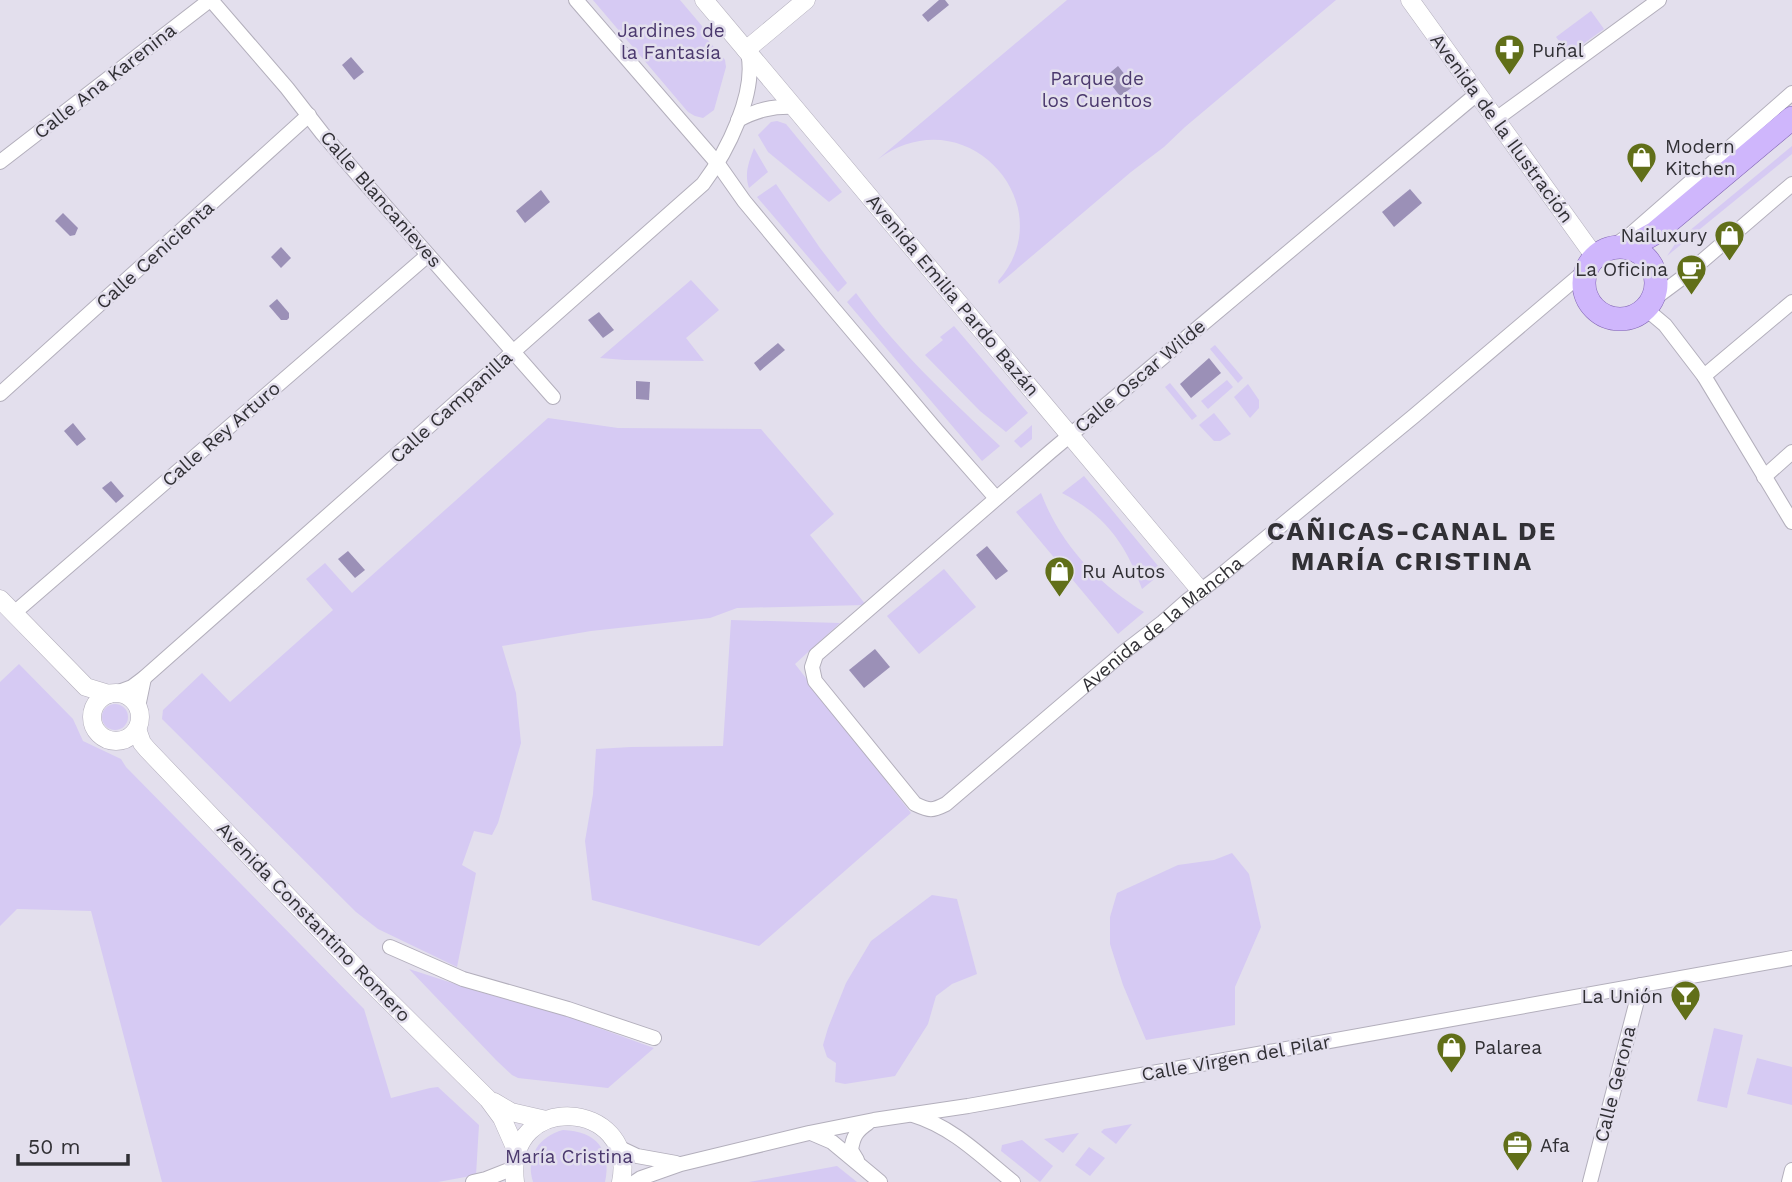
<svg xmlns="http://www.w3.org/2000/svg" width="1792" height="1182" font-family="'Work Sans',sans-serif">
  <rect width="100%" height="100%" fill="#e3dfed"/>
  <g fill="#d6caf3">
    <polygon points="593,0 680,0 702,26 707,39 725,60 726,67 714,110 703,118 695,116 688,112"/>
    <path d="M1067,0h269l-151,127 -21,20 -33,25 -132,112 -1,-3c67,-76 -33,-187 -121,-121z"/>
    <polygon points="1591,11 1604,29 1569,54 1556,37"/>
    <polygon points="777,121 786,124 842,192 829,202 768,152 758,135 771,122"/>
    <polygon points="1792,146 1792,154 1667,256 1677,241"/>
    <path d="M754,148l14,24 -19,16c-5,-15 0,-26 5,-40z"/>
    <polygon points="776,184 820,248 847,283 838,292 757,197"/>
    <polygon points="691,280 719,310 686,338 704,361 625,360 600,358"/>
    <path d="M856,293c41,57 93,105 144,153l-18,15 -135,-159z"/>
    <polygon points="954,326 1028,413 1006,432 980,411 925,355 943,340 940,337"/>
    <polygon points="1215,345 1243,378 1238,383 1210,349"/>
    <polygon points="1227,380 1233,387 1208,409 1201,401"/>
    <polygon points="1170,383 1197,416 1192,420 1165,387"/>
    <polygon points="1248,384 1259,400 1259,408 1250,418 1234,397"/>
    <polygon points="1214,413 1231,434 1220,441 1214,441 1199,425"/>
    <polygon points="548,418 618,428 761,429 834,514 810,535 866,605 737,608 710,618 591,631 502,646 516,693 521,743 498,823 492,835 474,831 462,865 476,873 457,967 378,929 356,912 162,719 163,710 202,673 230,702 333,610 306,579 325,563 352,593"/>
    <polygon points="1032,425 1032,439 1021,448 1014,441"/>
    <path d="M1084,476l79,96 -21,17c-16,-45 -37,-74 -80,-96z"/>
    <path d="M1041,493c19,51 57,91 103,119l-26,22 -102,-122z"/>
    <polygon points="944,569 976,607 919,654 887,616"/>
    <polygon points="731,620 840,623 795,664 911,813 759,946 592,900 585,841 593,794 596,749 631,747 723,746"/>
    <polygon points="19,664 73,719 83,741 121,759 126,767 364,1009 391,1098 430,1088 438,1087 479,1125 476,1175 438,1182 162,1182 91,911 17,909 0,926 0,682"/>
    <circle cx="115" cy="717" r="13"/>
    <polygon points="1232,853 1249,874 1261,927 1235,987 1235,1025 1146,1040 1123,985 1110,944 1110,917 1117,893 1178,865 1214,860"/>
    <polygon points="932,895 957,899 977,974 952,984 936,996 928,1024 895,1076 845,1084 835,1082 836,1063 827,1057 823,1045 828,1028 846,983 871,941"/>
    <polygon points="409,969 480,992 552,1011 654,1048 608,1088 518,1078 512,1075 496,1060"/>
    <polygon points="1714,1028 1743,1035 1727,1108 1697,1101"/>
    <polygon points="1757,1058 1792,1067 1792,1105 1747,1094"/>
    <polygon points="1132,1124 1116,1144 1101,1132 1104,1129"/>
    <path d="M563,1130c33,1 49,20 42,52h-72c-8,-25 6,-46 30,-52z"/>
    <polygon points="1079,1133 1063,1153 1044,1139"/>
    <polygon points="1022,1140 1053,1166 1040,1182 1001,1151 1002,1145"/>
    <polygon points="1089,1147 1105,1158 1090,1176 1075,1165"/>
    <polygon points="837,1166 857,1182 749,1182"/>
  </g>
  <g fill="#9b90b7">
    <polygon points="939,0 945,0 949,5 928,22 922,15"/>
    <polygon points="351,57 364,72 354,80 342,65"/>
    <polygon points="1118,66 1134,86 1120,96 1105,77"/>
    <polygon points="1410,189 1422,203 1394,227 1382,212"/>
    <polygon points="541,190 550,202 525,223 516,211"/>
    <polygon points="63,213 78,228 75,235 70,236 55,221"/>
    <polygon points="281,247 291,258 281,268 271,257"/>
    <polygon points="277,299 289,313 289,318 287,320 281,320 269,306"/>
    <polygon points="599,312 614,330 603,338 588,320"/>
    <polygon points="778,343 785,350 760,371 754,363"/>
    <polygon points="1209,358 1221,373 1191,398 1180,384"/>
    <polygon points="636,381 650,382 649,400 636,399"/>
    <polygon points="73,423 86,439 77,446 64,431"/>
    <polygon points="111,481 124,496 116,503 102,488"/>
    <polygon points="987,546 1008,571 996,580 976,555"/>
    <polygon points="348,551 365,570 355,578 338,559"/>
    <polygon points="875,649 890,667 864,688 849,670"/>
  </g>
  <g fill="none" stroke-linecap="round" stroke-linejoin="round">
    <defs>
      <g id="minor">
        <polyline points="211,0 287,88 322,133 358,175 553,397"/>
        <polyline points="576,0 718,164 744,201 832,307 937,431 996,498"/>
        <path id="s1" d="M1478,93l-428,359 -234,203 -4,12 3,14 100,123c15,7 17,7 31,0l178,-152 39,-30 25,-22 32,-24 194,-160 172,-146"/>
        <polyline points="1496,119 1659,0"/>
        <path d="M738,120c19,-10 34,-14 57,-13"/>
        <polyline points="0,162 210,0"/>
        <polyline points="1612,247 1631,234 1792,93"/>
        <polyline points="1651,301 1686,275 1792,184"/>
        <polyline points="1646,309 1665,325 1704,376 1792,522"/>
        <polyline points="1704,376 1792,302"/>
        <polyline points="0,394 309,115"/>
        <polyline points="1764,477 1792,452"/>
        <polyline points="14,613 428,255"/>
        <path d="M116,693l16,-6 12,-9 559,-494c24,-32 54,-91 45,-131"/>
        <polyline points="138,707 144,678"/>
        <polyline points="390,947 463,979 568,1009 654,1038"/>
        <path d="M913,1115c40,12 69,42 100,67"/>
        <polyline points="811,1133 832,1142 880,1182"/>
        <polyline points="618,1147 637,1156 676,1163"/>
        <path d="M857,1160l-6,-10c2,-13 5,-19 17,-27"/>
        <polyline points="473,1182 486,1179 514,1168"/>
        <polyline points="635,1182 641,1178 681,1164 809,1133 874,1120 968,1106 1792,958"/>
        <polyline points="1590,1182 1641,985"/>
        <polyline points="1789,1182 1792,1170"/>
      </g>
      <g id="tertiary">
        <polyline points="704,0 1200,590"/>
        <polyline points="1410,0 1595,257"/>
        <polyline points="746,50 806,0"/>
        <polyline points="0,599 86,687 109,694"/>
        <circle cx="116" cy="717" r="24"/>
        <polyline points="137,729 142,743 147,749 363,975 488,1099 502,1118 517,1152"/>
        <polyline points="494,1102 511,1112 546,1120"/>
        <path d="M515,1182c-11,-93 123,-82 106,0"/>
      </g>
      <g id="primary">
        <circle cx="1620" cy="283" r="36"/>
        <polyline points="1628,248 1655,233 1792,118"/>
      </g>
    </defs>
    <use href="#minor" stroke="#b3afbc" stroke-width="16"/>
    <use href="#tertiary" stroke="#b3afbc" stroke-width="19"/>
    <use href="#primary" stroke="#8367b5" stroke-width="24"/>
    <use href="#minor" stroke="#fff" stroke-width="14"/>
    <use href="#tertiary" stroke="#fff" stroke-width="18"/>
    <use href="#primary" stroke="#cfb6fc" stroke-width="23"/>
  </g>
  <defs>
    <symbol id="pharmacy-pin" viewBox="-11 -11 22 30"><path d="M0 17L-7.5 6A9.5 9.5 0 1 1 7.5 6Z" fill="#616f19" stroke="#e3dfed"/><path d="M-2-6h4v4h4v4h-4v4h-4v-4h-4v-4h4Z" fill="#fff"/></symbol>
    <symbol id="shop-pin" viewBox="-11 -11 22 30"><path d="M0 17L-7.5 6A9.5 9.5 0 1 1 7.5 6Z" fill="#616f19" stroke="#e3dfed"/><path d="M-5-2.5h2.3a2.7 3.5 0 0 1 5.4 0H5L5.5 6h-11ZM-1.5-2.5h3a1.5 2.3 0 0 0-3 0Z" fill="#fff"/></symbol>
    <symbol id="cafe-pin" viewBox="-11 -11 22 30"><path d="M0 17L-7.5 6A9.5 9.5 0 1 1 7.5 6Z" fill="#616f19" stroke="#e3dfed"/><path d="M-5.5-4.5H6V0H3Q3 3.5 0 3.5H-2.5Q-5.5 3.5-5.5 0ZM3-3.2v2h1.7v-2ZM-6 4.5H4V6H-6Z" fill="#fff"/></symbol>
    <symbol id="bar-pin" viewBox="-11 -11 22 30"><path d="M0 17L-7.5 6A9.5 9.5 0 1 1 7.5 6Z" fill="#616f19" stroke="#e3dfed"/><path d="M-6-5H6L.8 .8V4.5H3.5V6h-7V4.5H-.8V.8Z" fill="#fff"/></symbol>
    <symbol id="office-pin" viewBox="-11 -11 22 30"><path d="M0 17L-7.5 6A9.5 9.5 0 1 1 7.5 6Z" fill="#616f19" stroke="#e3dfed"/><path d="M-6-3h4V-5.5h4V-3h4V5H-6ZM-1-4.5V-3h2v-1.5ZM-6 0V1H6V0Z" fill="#fff"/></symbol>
  </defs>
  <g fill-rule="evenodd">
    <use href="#pharmacy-pin" x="1492" y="32" width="35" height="47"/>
    <use href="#shop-pin" x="1624" y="140" width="35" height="47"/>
    <use href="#shop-pin" x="1712" y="218" width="35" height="47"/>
    <use href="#cafe-pin" x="1674" y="252" width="35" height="47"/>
    <use href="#shop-pin" x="1042" y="554" width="35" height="47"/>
    <use href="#bar-pin" x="1668" y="978" width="35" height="47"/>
    <use href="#shop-pin" x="1434" y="1030" width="35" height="47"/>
    <use href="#office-pin" x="1500" y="1128" width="35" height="47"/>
  </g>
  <g text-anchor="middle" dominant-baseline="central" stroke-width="5" stroke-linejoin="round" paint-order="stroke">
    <g font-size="19" fill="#4b396e" stroke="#e3dfed">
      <text x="671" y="30">Jardines de<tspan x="671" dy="22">la Fantasía</tspan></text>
      <text x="1097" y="78">Parque de<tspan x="1097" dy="22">los Cuentos</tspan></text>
      <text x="569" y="1156">María Cristina</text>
    </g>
    <g font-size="19" fill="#313035" stroke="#e3dfed" text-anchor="start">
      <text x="1532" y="50">Puñal</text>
      <text x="1665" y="146">Modern<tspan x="1665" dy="22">Kitchen</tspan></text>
      <text x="1707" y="235" text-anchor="end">Nailuxury</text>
      <text x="1668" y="269" text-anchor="end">La Oficina</text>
      <text x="1082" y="571">Ru Autos</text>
      <text x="1663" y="996" text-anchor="end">La Unión</text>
      <text x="1474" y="1047">Palarea</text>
      <text x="1540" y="1145">Afa</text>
    </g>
    <g font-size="19" fill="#313035" stroke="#e3dfed">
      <text transform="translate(105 81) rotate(-38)">Calle Ana Karenina</text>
      <text transform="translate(1502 128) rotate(54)">Avenida de la Ilustración</text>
      <text transform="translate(381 199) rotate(49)">Calle Blancanieves</text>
      <text transform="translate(155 255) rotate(-42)">Calle Cenicienta</text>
      <text transform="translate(953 295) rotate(50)">Avenida Emilia Pardo Bazán</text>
      <text transform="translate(1140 376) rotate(-40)">Calle Oscar Wilde</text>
      <text transform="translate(451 407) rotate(-42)">Calle Campanilla</text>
      <text transform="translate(221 434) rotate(-41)">Calle Rey Arturo</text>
      <text stroke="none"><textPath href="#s1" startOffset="1368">Avenida de la Mancha</textPath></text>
      <text transform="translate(314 922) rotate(46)">Avenida Constantino Romero</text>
      <text transform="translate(1236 1058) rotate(-10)">Calle Virgen del Pilar</text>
      <text transform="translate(1615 1084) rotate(-76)">Calle Gerona</text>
    </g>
    <g font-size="26" font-weight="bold" letter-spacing="2" fill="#313035" stroke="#e3dfed">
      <text x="1412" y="531">CAÑICAS-CANAL DE<tspan x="1412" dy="30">MARÍA CRISTINA</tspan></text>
    </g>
  </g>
  <path d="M18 1154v10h110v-10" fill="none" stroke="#313035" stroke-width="3.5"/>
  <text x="28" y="1154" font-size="21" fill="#313035" stroke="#e3dfed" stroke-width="5" paint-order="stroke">50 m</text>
</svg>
